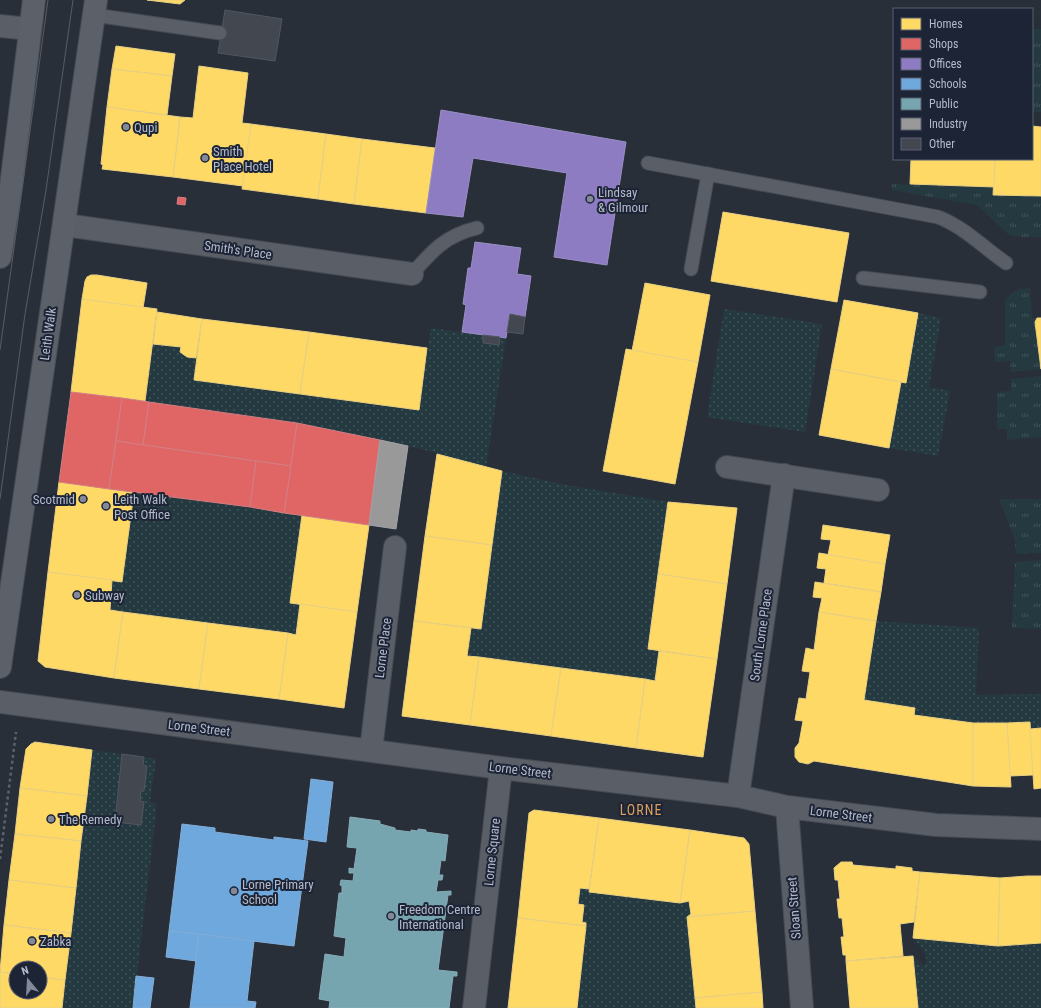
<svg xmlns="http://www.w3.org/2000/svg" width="1041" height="1008" font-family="'Roboto Condensed',sans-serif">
  <defs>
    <pattern id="grass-tufts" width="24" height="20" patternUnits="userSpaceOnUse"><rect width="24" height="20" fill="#253940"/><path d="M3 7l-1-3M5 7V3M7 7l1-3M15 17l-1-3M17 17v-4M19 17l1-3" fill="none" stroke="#42545a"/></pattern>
    <pattern id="garden-dots" width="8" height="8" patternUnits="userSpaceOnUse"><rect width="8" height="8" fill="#253940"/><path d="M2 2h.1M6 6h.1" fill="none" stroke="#42545a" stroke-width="1.8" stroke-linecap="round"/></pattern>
  </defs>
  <rect width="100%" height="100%" fill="#292f39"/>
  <g fill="url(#grass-tufts)">
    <rect x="1032" y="29" width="9" height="83"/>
    <polygon points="891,184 994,187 994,195 1041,196 1041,237 1022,237 1009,235 977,205 892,190"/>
    <path d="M1030,288l2,30h5l4,51 -30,3 -1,-11 -15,1 -1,-15 11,-2v-43c5,-11 13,-13 25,-14z"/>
    <polygon points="1041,376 1041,437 1007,440 1007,429 997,429 997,392 1011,391 1011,379"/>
    <polygon points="999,499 1041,499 1041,553 1016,554 1015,540"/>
    <polygon points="1041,560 1041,629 1012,628 1015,562"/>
  </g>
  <g fill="url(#garden-dots)">
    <polygon points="724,309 822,324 805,432 707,417"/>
    <polygon points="918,313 941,318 929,387 950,391 938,456 889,448 901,382 906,383"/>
    <polygon points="431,328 483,335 483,343 499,345 500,337 506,338 486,467 418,448 297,423 145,401 153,344 181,347 181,352 187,357 196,358 194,380 419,410"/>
    <polygon points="502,471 566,485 668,502 648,649 659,651 655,681 467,656 471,628 481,629"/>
    <polygon points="134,492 302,515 290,603 300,604 296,635 110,610 112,580"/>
    <polygon points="876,621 979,628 976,695 1041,694 1041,728 1030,729 1030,722 973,723 914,715 915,708 864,700"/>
    <polygon points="92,750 122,754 115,822 141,824 144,802 140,801 141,791 144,791 147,766 143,765 144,757 156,759 150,802 157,804 133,1008 62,1008"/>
    <polygon points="580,888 589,889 589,892 689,901 696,1008 578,1008 586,923 582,922 584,905 578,904"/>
    <path d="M913,938l85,8 43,-3v65h-123l-5,-52 11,10c7,-11 -4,-19 -11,-28z"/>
  </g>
  <g fill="#ffd966" stroke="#e8d084">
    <polygon points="147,0 185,0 180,4"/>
    <polygon points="116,46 175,54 172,76 112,69"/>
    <polygon points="199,66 248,73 242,123 251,124 243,186 173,177 180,117 193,118"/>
    <polygon points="112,69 172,76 167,115 107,107"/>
    <polygon points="107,107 180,117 173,177 102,169 103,165 101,164"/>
    <polygon points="251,124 326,134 318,199 242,189"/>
    <polygon points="1032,126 1041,127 1041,196 993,195 995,159 1032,159"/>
    <polygon points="326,134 362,139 354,204 318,199"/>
    <polygon points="362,139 435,148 426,213 354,204"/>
    <polygon points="911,159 995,159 994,187 910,184"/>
    <polygon points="723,212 849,233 837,302 711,281"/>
    <polygon points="91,275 97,275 147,283 143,308 82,299 85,281 87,277"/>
    <polygon points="645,283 710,295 698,362 632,351"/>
    <polygon points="82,299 157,309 145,401 71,392"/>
    <polygon points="844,300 918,313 906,383 831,369"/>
    <polygon points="157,312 202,319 196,358 187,357 180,352 181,347 153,344"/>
    <polygon points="1037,318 1041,318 1041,369 1035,322"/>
    <polygon points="202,319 309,332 300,394 194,380"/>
    <polygon points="309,332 427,348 419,410 300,394"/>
    <polygon points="626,349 698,362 675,484 603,471"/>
    <polygon points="831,369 901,382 889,448 819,435"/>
    <polygon points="437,454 502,471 492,545 425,536"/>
    <polygon points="59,482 134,492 122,582 48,572"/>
    <polygon points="668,502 737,508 727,584 658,574"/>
    <polygon points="302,515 369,525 357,612 290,603"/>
    <polygon points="823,525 890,535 885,564 828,555 831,540 821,539"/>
    <polygon points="425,536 492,545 481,629 414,621"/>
    <polygon points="819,553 885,564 881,592 824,583 826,569 817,568"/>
    <polygon points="48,572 112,580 110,610 123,612 114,678 45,667 38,661"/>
    <polygon points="658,574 727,584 717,659 648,649"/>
    <polygon points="815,582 881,592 876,621 819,612 822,598 813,597"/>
    <polygon points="300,604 357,612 344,708 279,699 288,633 296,635"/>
    <polygon points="123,612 208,623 199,689 114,678"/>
    <polygon points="819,612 876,621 864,700 915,708 914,715 973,723 973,786 814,761 808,764 799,762 795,757 795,748 799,743 803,721 795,720 799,698 806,699 810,672 802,671 806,648 814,650"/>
    <polygon points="414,621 471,628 467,656 479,657 470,725 402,716"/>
    <polygon points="208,623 288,633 279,699 199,689"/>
    <polygon points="659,651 717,659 703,757 636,748 645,679 655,681"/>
    <polygon points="479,657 561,668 551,736 470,725"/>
    <polygon points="561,668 645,679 636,748 551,736"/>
    <polygon points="1030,722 1033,775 1010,776 1007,723"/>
    <polygon points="973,723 1007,723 1011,787 973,786"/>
    <polygon points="1041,728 1041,788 1034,789 1030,729"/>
    <polygon points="35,742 92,750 87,796 20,788 26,749 31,744"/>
    <polygon points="20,788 87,796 81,841 15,834"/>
    <polygon points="534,810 599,818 589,889 580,888 578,904 584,905 582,922 586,923 586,926 518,918 529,813"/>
    <polygon points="599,818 690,830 680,903 589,892"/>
    <polygon points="690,830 744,838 749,844 755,911 687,917 691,914 689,901 680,903"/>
    <polygon points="15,834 81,841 76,888 9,880"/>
    <polygon points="841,862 852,862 853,865 896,869 896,866 912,868 912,871 920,872 914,922 900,924 903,956 846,961 846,955 843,955 841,937 844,937 842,918 839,918 837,899 840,899 838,880 835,880 834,868"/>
    <polygon points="920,872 1000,878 998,946 913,938"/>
    <polygon points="1027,876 1041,876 1041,943 998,946 1000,878"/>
    <polygon points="9,880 76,888 71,933 4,925"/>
    <polygon points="755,911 762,992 695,998 687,917"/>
    <polygon points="518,918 586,926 577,1008 508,1008"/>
    <polygon points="4,925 71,933 65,980 40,977 40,968 16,968 16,974 0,972"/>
    <polygon points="913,956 918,1008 850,1008 846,961"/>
    <polygon points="0,972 16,974 16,992 40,992 40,977 65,980 62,1008 0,1008"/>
    <polygon points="762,992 763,1008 696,1008 695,998"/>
  </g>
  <g fill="#e06666" stroke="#d27f84">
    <polygon points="178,197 186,198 185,205 177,204"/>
    <polygon points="71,392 122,398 109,489 59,482"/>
    <polygon points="122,398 149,402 143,445 116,441"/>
    <polygon points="149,402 297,423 291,466 143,445"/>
    <polygon points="297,423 380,440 369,525 284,513"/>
    <polygon points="116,441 256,461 250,507 109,489"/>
    <polygon points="256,461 291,466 284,513 250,507"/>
  </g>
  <g fill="#8e7cc3" stroke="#998fc5">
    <polygon points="441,110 626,142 607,265 554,257 567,173 473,158 463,217 426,213"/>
    <polygon points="475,242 521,248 517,274 531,276 525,317 510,314 506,338 462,332 466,305 463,304 468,268 471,268"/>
  </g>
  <g fill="#6fa8dc" stroke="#83add7">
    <polygon points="311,779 333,782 326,842 304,839"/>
    <polygon points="182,824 215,828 215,832 274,840 274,837 308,841 294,946 169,931"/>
    <polygon points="169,931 199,934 196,961 166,957"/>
    <polygon points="199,934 254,941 247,1001 256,1002 255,1008 190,1008"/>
    <polygon points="136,976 154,978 150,1008 133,1008"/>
  </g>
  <polygon fill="#76a5af" stroke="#88abb7" points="350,817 380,821 380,824 395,828 395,830 411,832 411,830 418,831 418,829 426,830 426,832 448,835 445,861 441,860 439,875 443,875 442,880 438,880 436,892 451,891 451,895 448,895 438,970 457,972 457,976 453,976 449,1008 329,1008 330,1001 319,999 325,954 344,957 346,938 334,936 339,893 342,893 342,886 340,885 341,880 353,881 354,873 349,873 349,868 354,869 357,848 347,847"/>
  <polygon fill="#999" stroke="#a1a3a8" points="380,440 408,446 396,529 369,525"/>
  <g fill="#424750" stroke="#515761">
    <polygon points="225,10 282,19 275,61 218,53"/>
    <polygon points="510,314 525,317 523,334 507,332"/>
    <polygon points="483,335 500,337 499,345 483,343"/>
    <polygon points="122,754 144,757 143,765 147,766 144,791 141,791 140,801 144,802 141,825 115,822"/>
  </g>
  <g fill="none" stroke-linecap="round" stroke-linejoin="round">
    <defs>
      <g id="service">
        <polyline points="94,15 220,33"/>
        <path d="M648,163l290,54c26,10 45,30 68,46"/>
        <polyline points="691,269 708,174"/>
        <path d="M412,274c20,-23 34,-39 65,-46"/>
        <polyline points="863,278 980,292"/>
      </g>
      <g id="minor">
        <polyline points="0,26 30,29"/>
        <polyline points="65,225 412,274"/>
        <polyline points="727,467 878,490"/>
        <polyline points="0,702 501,768 738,796 787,807 936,825 1041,829"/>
        <polyline points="371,750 395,547"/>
        <polyline points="738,796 784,475"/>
        <polyline points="787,807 802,1008"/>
        <polyline points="474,1008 501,768"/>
      </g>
      <g id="primary">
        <polyline points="0,257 11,186 34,0"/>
        <polyline points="0,667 96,0"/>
      </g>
    </defs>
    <use href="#service" stroke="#464a52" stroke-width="15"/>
    <use href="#minor" stroke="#464a52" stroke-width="24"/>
    <use href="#primary" stroke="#474c56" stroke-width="24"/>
    <polyline stroke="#5b626a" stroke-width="2.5" stroke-dasharray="3 3" stroke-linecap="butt" points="0,859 16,732"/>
    <use href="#service" stroke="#5a5e67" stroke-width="13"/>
    <use href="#minor" stroke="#5a5e67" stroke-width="22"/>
    <use href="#primary" stroke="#5c6069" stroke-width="22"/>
    <g stroke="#585c64" stroke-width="1">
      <polyline points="0,350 48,0"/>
      <polyline points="0,499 25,314 46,190 73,0"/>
    </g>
  </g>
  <g fill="#838998" stroke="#1c2435" stroke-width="1.5">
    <circle cx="126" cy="127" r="4"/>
    <circle cx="205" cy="158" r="4"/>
    <circle cx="590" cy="199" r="4"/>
    <circle cx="83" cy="499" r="4"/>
    <circle cx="106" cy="506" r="4"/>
    <circle cx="77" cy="595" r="4"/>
    <circle cx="51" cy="819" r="4"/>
    <circle cx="234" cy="891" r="4"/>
    <circle cx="391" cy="916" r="4"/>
    <circle cx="32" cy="941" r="4"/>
  </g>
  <g text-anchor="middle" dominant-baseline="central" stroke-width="4" stroke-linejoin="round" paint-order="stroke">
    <g font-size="13" fill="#b3bacb" stroke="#1c2435" text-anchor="start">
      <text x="134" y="127">Qupi</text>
      <text x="213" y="151">Smith<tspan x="213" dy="15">Place Hotel</tspan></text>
      <text x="598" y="192">Lindsay<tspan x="598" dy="15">&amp; Gilmour</tspan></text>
      <text x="75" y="499" text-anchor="end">Scotmid</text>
      <text x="114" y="499">Leith Walk<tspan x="114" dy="15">Post Office</tspan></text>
      <text x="85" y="595">Subway</text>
      <text x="59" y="819">The Remedy</text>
      <text x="242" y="884">Lorne Primary<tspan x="242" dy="15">School</tspan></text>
      <text x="399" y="909">Freedom Centre<tspan x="399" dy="15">International</tspan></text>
      <text x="40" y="941">Zabka</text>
    </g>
    <g font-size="13" fill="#b3bacb" stroke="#1c2435">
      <text transform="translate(238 250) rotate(8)">Smith's Place</text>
      <text transform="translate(48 334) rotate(-82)">Leith Walk</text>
      <text transform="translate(761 635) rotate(-82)">South Lorne Place</text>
      <text transform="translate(383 648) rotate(-83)">Lorne Place</text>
      <text transform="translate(199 728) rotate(7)">Lorne Street</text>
      <text transform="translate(520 770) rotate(7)">Lorne Street</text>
      <text transform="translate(841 814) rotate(7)">Lorne Street</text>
      <text transform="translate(492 852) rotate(-84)">Lorne Square</text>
      <text transform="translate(794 908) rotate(-94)">Sloan Street</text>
    </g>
    <g font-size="14" letter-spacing="1" fill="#dd9e5b" stroke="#1c2435">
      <text x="641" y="810">LORNE</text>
    </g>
  </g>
  <rect x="893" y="8" width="140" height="152" fill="#1c2435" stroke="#586071"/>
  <rect x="901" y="18" width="20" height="12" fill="#ffd966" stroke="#586071"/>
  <text x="929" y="28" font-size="12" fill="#b3bacb">Homes</text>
  <rect x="901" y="38" width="20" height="12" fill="#e06666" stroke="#586071"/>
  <text x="929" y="48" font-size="12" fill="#b3bacb">Shops</text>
  <rect x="901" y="58" width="20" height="12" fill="#8e7cc3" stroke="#586071"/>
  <text x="929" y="68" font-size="12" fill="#b3bacb">Offices</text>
  <rect x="901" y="78" width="20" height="12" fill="#6fa8dc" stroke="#586071"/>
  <text x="929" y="88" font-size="12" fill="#b3bacb">Schools</text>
  <rect x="901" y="98" width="20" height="12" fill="#76a5af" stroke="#586071"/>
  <text x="929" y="108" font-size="12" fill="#b3bacb">Public</text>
  <rect x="901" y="118" width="20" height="12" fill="#999999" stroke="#586071"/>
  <text x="929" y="128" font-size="12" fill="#b3bacb">Industry</text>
  <rect x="901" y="138" width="20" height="12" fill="#424750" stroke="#586071"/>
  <text x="929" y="148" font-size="12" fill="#b3bacb">Other</text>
  <g transform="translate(28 980) rotate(342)"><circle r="19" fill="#1c2435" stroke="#586071"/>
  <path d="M0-3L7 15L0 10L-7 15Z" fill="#838998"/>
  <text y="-6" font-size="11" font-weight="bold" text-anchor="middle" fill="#b3bacb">N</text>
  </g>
</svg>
